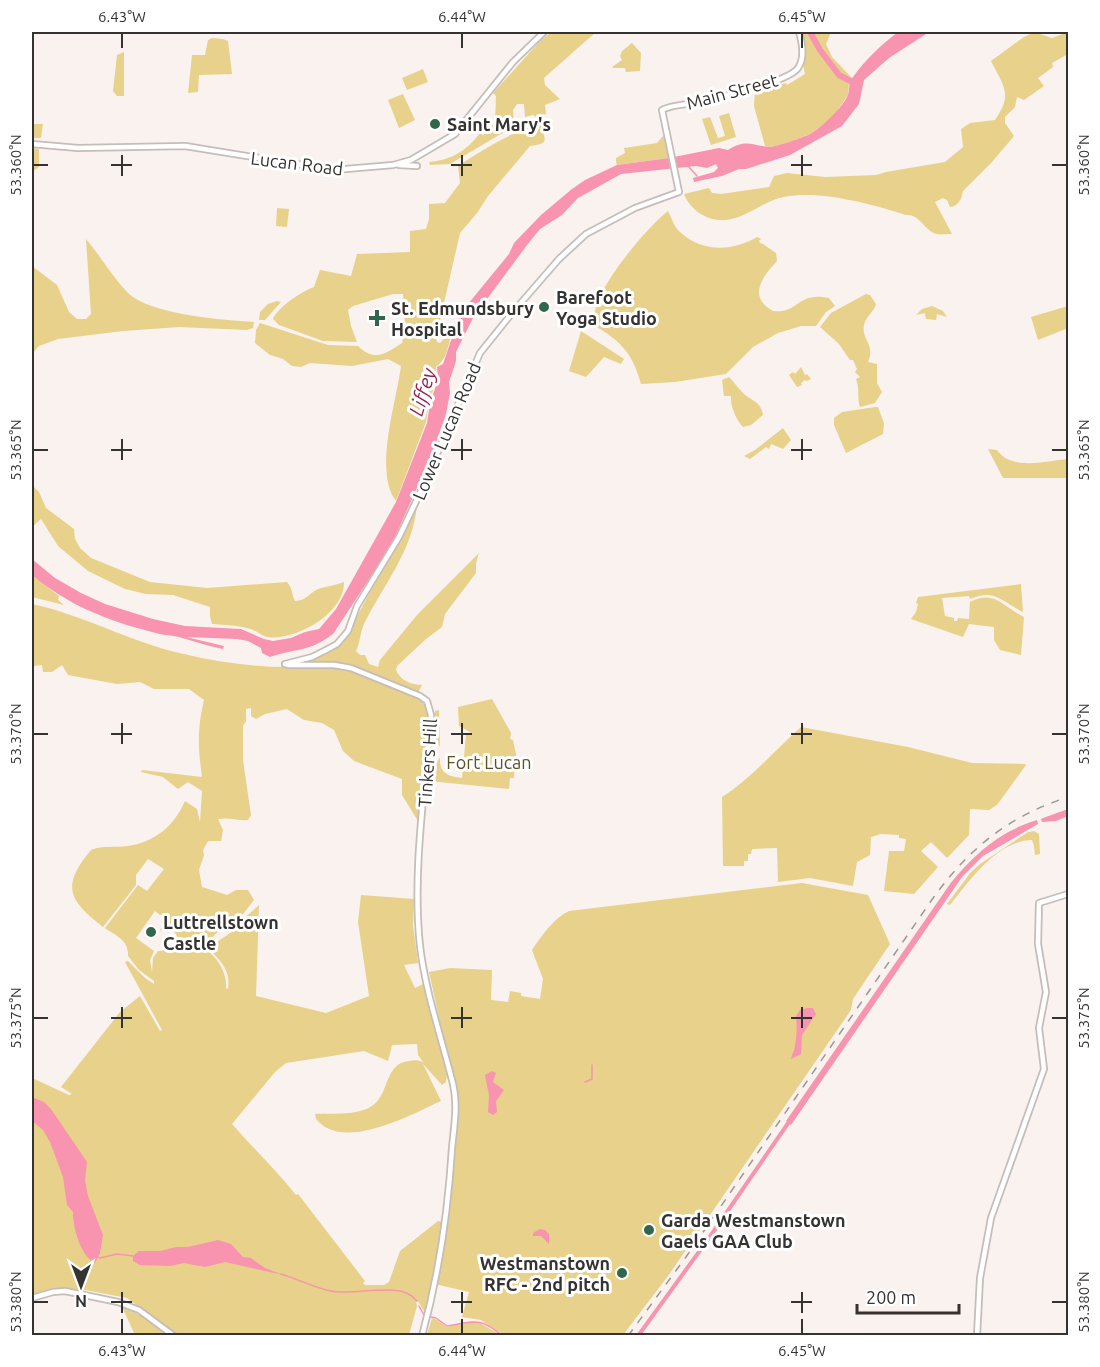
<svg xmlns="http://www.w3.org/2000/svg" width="1100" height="1367" viewBox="0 0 1100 1367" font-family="Ubuntu,sans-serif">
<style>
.green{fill:#e8d18a}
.water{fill:#f894af}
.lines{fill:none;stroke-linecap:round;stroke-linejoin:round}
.stream{stroke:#f894af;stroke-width:1.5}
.canal{stroke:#f894af;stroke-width:4}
.river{stroke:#f894af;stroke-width:6}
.secondary-casing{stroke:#c4bdba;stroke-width:8}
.secondary{stroke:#fff;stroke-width:4.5}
.rail{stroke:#9b9794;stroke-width:1.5;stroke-dasharray:8 8;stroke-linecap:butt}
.ticks{fill:none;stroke:#353331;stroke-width:2}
.poi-dot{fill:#31664c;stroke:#fff;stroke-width:2}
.labels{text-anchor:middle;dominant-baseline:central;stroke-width:6;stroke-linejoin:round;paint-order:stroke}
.street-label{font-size:18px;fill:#353331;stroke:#fff}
.poi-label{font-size:18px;font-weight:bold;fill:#353331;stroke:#fff;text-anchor:start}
.park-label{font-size:18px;fill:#5e5128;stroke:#fff}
.water-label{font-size:20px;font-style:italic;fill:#95224f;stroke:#fff}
.neatline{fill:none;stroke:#353331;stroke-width:2}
.ticks-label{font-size:15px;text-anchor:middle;fill:#353331}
</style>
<rect width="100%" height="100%" fill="#f9f2ee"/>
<path class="green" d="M551,32H596L544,78L545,85L560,99L545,105L546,114L536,117L533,115L525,117L524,104H517L513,110L514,126L450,164L430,165L429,162C451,160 467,151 480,133L483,135C498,127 495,111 496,96L493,93L541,40Z
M801,32H831L826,44L832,57L852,78L849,83L848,95L832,118L810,134L779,146L770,147L765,146L754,106L755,91L786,83L787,85L805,74C801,60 805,46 801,32Z
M1034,32L1052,38L1068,32V54L1052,63L1053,67L1038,78L1044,86L1024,100L1017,97L1015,107L1005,117V123L1014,136L992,162L963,191C962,198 958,207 950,207L947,200L943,198L935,202L952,234C947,234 940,235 936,234C923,229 920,214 906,215C871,204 820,190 784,197C761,201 743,222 719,220C704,219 689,208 684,194L709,188L712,193L721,194L769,187L774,176L787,173L825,177L876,175L886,172L945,162L963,147L961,129L970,123L995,120C1013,94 1004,87 991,61L1024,37Z
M212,38L223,39L228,41L232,74L199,75L198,92L188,93L192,55H205L208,40Z
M632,43L641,53L640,71L626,72L625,68H613L612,67L622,60L620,56L622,51Z
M124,52V96H117L113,91L117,55Z
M423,69L428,82L407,90L402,78Z
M403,94L415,120L399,128L388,100Z
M729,113L736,137L711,145L702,119L710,117L718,138L725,136L719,116Z
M541,123C545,142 550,143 530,146L488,196L477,213L460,233L436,338L437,342L440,343L449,333L451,334C449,346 446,360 436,367L437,379L429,402L426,422L396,501C373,471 397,400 401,366L388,359L352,366L310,363L301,367L292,366L283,359L270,355L255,343L256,330L260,323L328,345L358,346C375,362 385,354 402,343L405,327L403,294H393L353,306L348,310L351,326L357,342L323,341L279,325L273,319C279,306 301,292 314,287L320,270L351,276L357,254L410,252V231L426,229L429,219V204L445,203L460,183L458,166C485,148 510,133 541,123Z
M32,124H43L41,138H32Z
M664,136L669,158L617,165L616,162V158L625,153L624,148L657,143L662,137Z
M32,148L39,149V167L32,172Z
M277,208L289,209L287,227L276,226Z
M668,211C672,219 674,227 680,232C702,253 734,251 757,237L761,239L759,241L760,243L763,244L776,253L777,261C761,278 748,297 773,311C799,314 797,291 829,298L835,306L826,312L816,326H801L778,333L753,347L726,374L675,382L641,384C633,354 621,341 595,326C595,320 594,313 596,307C602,282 647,227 668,211Z
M86,239C98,253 120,288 133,297C159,315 222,320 254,322L253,328L247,330L179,327L123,331L58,339L39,346L32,354V266L57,285L69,312L77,319H86L91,314Z
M866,294L870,295L876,304C874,312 866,316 864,325C861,340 876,344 868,362L877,364V383L882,392L875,403L860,407C857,400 860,389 856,379L860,377L855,372L857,369L853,360H850L839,344L820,327L831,313Z
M277,301L281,302L265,320H259L260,312L268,304Z
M932,306L943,311L947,317L937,314L936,320L926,319L925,313L916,315L922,309Z
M1068,306V328L1038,340L1031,317Z
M581,331L624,359L621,364L604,357L586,377L569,371Z
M801,367L805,375L807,374L811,379L807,381L805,380L801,383L802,385L797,387L789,375L793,372L795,374Z
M729,377C734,382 738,388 743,393C751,401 761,401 763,415L751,425L743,427C736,420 730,405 731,396H724L722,380Z
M875,407H878L884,423L883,434L846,453L834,425V418L842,412Z
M783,428L791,440L783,449L771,444L769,449L766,447L750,459L744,456L755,450Z
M988,449L997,450C1011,471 1046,461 1068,459V478H1003Z
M32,485L39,492L46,508L74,529L75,539L80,548L91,558L150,582L207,588L287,582C294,591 291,594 295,601C307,601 310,591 321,588C329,586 336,585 344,582C345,613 296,641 267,637C261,636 256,630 250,629C238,625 225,625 212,624L210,616V607L173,595L146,594L125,589L88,571L58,546L41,519L32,527Z
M417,505C413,551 383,585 364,624C360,633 360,643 356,651L360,655H365L369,664L378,667L380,660L417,615L479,553L476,563V573L445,614L442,627L426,639L397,666L396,670C400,680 411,685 422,685L418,693L344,664L302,663L328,653L343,643L371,590L405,533Z
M32,575L59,596L58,600L64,605L32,597Z
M1021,584L1023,612C1002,602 995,588 970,599L969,596L942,598L945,616L954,618V621H957L958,618L969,619L970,602C995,589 1003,607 1024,617L1021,655L1000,650L994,640V627L969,624L963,637L911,619L916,612L918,604L916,603L918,597Z
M32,604C84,615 132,643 184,654C218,662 253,667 288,667C306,667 325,663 343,668C355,671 365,678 376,682C399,690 423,691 430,717L418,821L402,795V779L354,761L343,751L334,730L322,723L304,720L287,709L265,714L256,719L251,716V708L246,709V721L243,726V760L251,815L248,820C237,821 230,817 218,819L223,830L221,841H208L203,850L204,855L199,870L202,887L227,895L236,890H248L254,900L243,914L220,929L206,945L189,939L179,940L174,931L163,932L160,930L164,923L168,921L170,914L160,915L155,911L136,938L154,951L150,960L152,972L153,958L158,951C166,952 173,943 182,942C206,941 228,966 226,988L228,989C231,971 221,961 209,949L215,939L217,942L242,925L240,922L259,905L256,996L326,1013L369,996L358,922L361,895L414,899L413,925L418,963L404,965L415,988L425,983L447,1074L446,1082L442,1085L423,1064L441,1101C413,1114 357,1144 327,1128C323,1126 319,1122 316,1119L315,1114C332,1113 357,1116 372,1106C390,1094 384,1063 409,1061C414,1060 418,1060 423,1062L418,1055L417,1044L392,1045L388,1061L364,1051L286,1063L275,1072L232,1124C253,1148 276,1170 296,1195L298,1194L365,1281L363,1283L365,1285H384L389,1282L400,1251L438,1221L443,1222L425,1313L418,1301L416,1302L417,1306L409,1335H177L127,1298L85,1290L57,1288L32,1294V1078L69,1095L72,1094L61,1087L120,1012L140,996L160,1031L162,1030L125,962L128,961L145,978L154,984V981L139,970L128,956C129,940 116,936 105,928L138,885L147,891L164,869L148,859L136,875V885L103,927C68,900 61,886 91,850C102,845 116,848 128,846C155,842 174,826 185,801L197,809L200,822L202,791L188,782L178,789L163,777L141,772L142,770L202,777C198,748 197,730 204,700L189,689H154L140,682L117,684L68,675L62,665L52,672H43L42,665L34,666L32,664Z
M492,699L511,733L510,739L513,740L516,754L514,778H510L509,789L429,781L430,766H435L440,757C439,774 448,776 462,778L466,735H470V732L459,726L458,707Z
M439,710L440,747L433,735L435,711Z
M801,727L908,747L972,763L1025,764L1026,765L997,805L989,810L970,809L969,835L947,858L931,842L921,851L938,867L914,894L884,891L889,851H904L906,839L899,838V835L881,834L871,837L870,855L857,862L853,886L810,878L778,882L777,848L752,849L751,854H748V861H744V866H723L722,797C751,779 775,750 801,727Z
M1034,831L1039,834L1040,854L1035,855L1034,846L1032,840C998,840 969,881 950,905L947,904L971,872L980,864L1028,832Z
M802,883L868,895L890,944L853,999L851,1010L668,1276L623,1335H503L481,1320L462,1317L469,1292L435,1284L448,1198L455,1090L429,972L450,968L492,970L491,1000L508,1002L510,991L521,993V996L540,999L543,979L532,950C542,935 553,919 569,911Z
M122,1307L142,1316L168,1335H135Z
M432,1318L437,1320L447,1327L472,1321L480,1323L500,1335H427Z"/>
<path class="water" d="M898,32H929L889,58L864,80L859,104L842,126L790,155L746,169H739L722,176L694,182L693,178L714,172L718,168L716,164L707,168L696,166L621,174L578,198L562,215L540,229L527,245L473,318L456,352V361L449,382L450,393L446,414L433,452L391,546L333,634C308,653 295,648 270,657L262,653L261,648L248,641L237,639L186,637L224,646L223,649C208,646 194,641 179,637C170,635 161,635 152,632C108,621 66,604 32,575V559L55,578L81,593L105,604L153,619L185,626L241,629L264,639L273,641L291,638L305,632L319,629L336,609L396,502L427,423L430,403L438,380L437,367L443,364L460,314L468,304L509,254L514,243L541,215L572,189L585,180L617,165L669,158L719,148L728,150C746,138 753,146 770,147C776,147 804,137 810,134C821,128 843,107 848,95C850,88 848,83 853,77C865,60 882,44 898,32Z
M1068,809V816L1056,821L1042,822L1041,819L1043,818Z
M1037,820L1038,824L983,856L962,877L791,1125L786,1121L950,884C973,855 1000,831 1037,820Z
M807,1008H813L816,1014L802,1035L801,1054L791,1059C792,1054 795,1050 795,1045C797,1035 797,1026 796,1016L800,1010Z
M492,1071L496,1073L493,1082L504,1090L496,1101L497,1112L493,1115L488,1112L489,1095L485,1075Z
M32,1097L44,1102L51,1109L87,1162L85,1181L88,1196L103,1235L100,1253L95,1263C80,1255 73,1228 73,1212L67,1205L63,1177L50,1142L43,1130L32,1121Z
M540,1229L545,1230L549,1234V1244L541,1236H533V1233Z
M218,1240L231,1244L243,1257L251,1258L265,1268L283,1275L225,1262L205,1267L184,1263L170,1266L140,1265L133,1261V1256L139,1251H160L176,1247H188Z"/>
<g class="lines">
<path class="stream" d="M688,166L697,176
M585,1082L592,1079V1065
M97,1256L100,1258L117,1254L133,1256
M281,1274C298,1279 314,1288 331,1291C356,1296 402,1280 417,1301
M419,1306L424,1315
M431,1317L436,1318L447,1326C473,1322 480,1316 502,1336"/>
<path class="canal" d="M638,1336L709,1238L791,1119"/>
<path class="river" d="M810,32L820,50L839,75L856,84"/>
<g class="secondary-casing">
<path id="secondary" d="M32,144L78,148L185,146L334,170L393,165L411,160L455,134L513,62L544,32
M399,165L417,166
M285,664L312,657L326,650L337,644L348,631L357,606L399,537L421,491L480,353L513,312L559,259L586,234L635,208L679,192L662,110C671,105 683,105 694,103C713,99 789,82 798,68C805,58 802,42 799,32
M285,664L289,665H334L351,668L420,696L427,701L431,715C425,789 412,873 420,946C425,990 442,1040 453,1084C458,1105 454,1127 452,1148C448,1212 439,1274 422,1336
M32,1298L53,1292L65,1291L118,1302L139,1310L174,1336
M977,1336L980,1278L991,1218L1044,1069L1039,1028L1046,992L1038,944L1039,903L1068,894"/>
</g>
<use href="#secondary" class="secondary"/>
<path class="rail" d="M628,1336L686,1257L931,901C968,849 1007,817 1068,797"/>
</g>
<path class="ticks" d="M122,33V48M462,33V48M802,33V48M122,155V176M462,155V176M802,155V176M33,165H48M111,165H132M451,165H472M791,165H812M1052,165H1067M122,439V460M462,439V460M802,439V460M33,450H48M111,450H132M451,450H472M791,450H812M1052,450H1067M122,723V744M462,723V744M802,723V744M33,734H48M111,734H132M451,734H472M791,734H812M1052,734H1067M122,1007V1028M462,1007V1028M802,1007V1028M33,1018H48M111,1018H132M451,1018H472M791,1018H812M1052,1018H1067M122,1292V1313M462,1292V1313M802,1292V1313M33,1302H48M111,1302H132M451,1302H472M791,1302H812M1052,1302H1067M122,1319V1334M462,1319V1334M802,1319V1334"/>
<g class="poi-dot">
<circle cx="435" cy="124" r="6"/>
<circle cx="544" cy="307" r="6"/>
<path d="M374 309h6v6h6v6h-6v6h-6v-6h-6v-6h6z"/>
<circle cx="151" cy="932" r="6"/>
<circle cx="649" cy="1230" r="6"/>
<circle cx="622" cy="1273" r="6"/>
</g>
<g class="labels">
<g class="street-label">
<text transform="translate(732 91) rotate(-15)">Main Street</text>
<text transform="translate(297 163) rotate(7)">Lucan Road</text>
<text transform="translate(446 431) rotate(-67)">Lower Lucan Road</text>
<text transform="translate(427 763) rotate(-86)">Tinkers Hill</text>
</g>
<g class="poi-label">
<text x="447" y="124">Saint Mary's</text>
<text x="556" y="297">Barefoot<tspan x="556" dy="21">Yoga Studio</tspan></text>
<text x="391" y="308">St. Edmundsbury<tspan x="391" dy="21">Hospital</tspan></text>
<text x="163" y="922">Luttrellstown<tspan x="163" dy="21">Castle</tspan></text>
<text x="661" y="1220">Garda Westmanstown<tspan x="661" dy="21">Gaels GAA Club</tspan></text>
<text x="610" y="1263" text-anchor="end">Westmanstown<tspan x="610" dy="21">RFC - 2nd pitch</tspan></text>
</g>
<g class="park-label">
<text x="489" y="762">Fort Lucan</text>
</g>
<g class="water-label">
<text transform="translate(422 392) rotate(-73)">Liffey</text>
</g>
</g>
<rect width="1100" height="1367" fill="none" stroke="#ffffff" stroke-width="66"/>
<g transform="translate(81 1286) rotate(180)" stroke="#ffffff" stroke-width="4.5" paint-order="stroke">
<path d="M0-4.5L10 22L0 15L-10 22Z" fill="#353331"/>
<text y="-9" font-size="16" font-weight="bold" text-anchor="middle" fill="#353331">N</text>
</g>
<path d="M857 1304v9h102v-9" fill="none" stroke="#353331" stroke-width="3"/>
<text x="866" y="1304" font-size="18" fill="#353331" stroke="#ffffff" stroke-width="4.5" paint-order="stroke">200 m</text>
<rect x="33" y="33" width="1034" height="1301" class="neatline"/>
<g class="ticks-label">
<text x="122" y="22">6.43°W</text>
<text x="462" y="22">6.44°W</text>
<text x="802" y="22">6.45°W</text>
<text transform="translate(1084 165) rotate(-90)" y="5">53.360°N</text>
<text transform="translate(16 165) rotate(-90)" y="5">53.360°N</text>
<text transform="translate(1084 450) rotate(-90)" y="5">53.365°N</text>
<text transform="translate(16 450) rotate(-90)" y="5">53.365°N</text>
<text transform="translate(1084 734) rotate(-90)" y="5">53.370°N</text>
<text transform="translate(16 734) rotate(-90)" y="5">53.370°N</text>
<text transform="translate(1084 1018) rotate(-90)" y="5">53.375°N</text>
<text transform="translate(16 1018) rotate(-90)" y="5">53.375°N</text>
<text transform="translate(1084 1302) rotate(-90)" y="5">53.380°N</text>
<text transform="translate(16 1302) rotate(-90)" y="5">53.380°N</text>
<text x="122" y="1356">6.43°W</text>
<text x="462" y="1356">6.44°W</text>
<text x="802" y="1356">6.45°W</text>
</g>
</svg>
